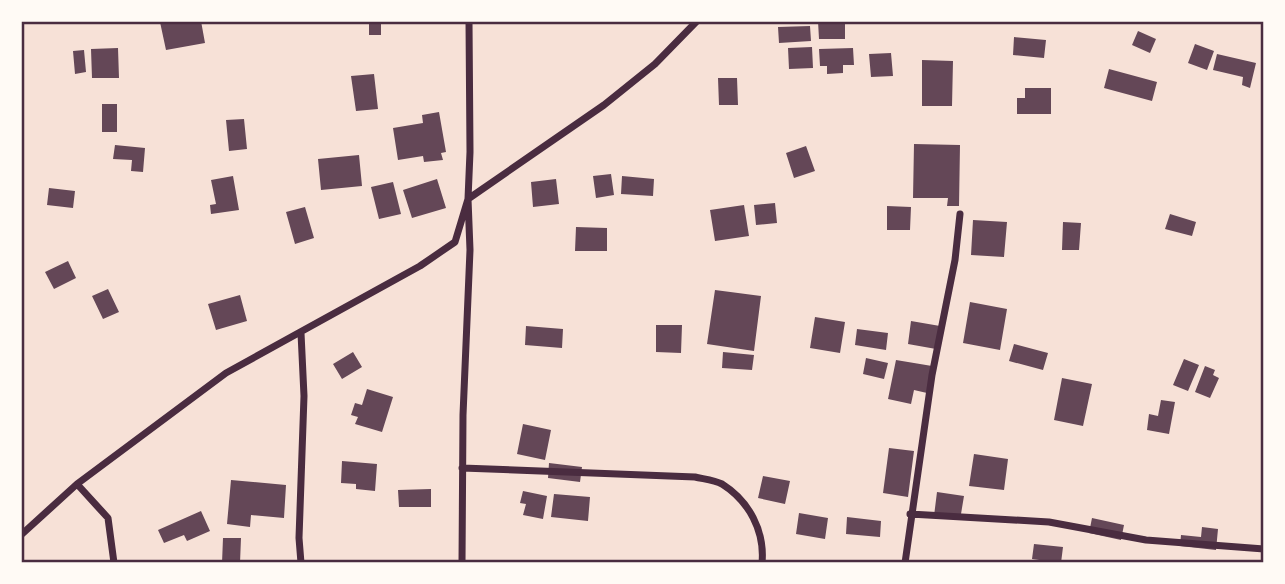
<svg xmlns="http://www.w3.org/2000/svg" width="1285" height="584" viewBox="0 0 1285 584" font-family="'Source Sans 3',sans-serif">
<style>
.building{fill:#644757}
.lines{fill:none;stroke-linecap:round;stroke-linejoin:round}
.minor{stroke:#4a2c40;stroke-width:7}
.neatline{fill:none;stroke:#4a2c40;stroke-width:2.5}
</style>
<rect width="100%" height="100%" fill="#f7e1d7"/>
<path class="building" d="M165,21H201L205,43L166,50L160,22Z
M369,21H381V35H369Z
M818,21H845V39H819Z
M810,26L811,41L779,43L778,27Z
M1138,31L1156,39L1150,53L1132,45Z
M1014,37L1046,40L1044,58L1013,55Z
M1195,44L1214,51L1207,70L1188,63Z
M812,47L813,68L789,69L788,48Z
M118,48L119,78H92L91,49Z
M853,48L854,65H843V73L827,74V66H820L819,49Z
M84,50L86,72L75,74L73,51Z
M891,53L893,76L871,77L869,54Z
M1217,54L1256,63L1250,88L1242,85L1243,77L1213,70Z
M922,60L953,61L952,106H922Z
M1109,69L1157,82L1152,101L1104,88Z
M374,74L378,109L356,111L351,76Z
M718,78H737L738,105H719Z
M1025,88H1051V114H1017V98H1025Z
M102,104H117V132H102Z
M439,112L446,152L441,153L443,160L424,162L423,156L398,160L393,128L423,123L422,115Z
M244,119L247,149L229,151L226,120Z
M914,144L960,145L959,206H947L948,198H913Z
M115,145L145,148L143,172L131,171L132,160L113,159Z
M806,146L815,171L794,178L786,153Z
M359,155L362,186L321,190L318,159Z
M611,174L614,195L596,198L593,176Z
M233,176L239,210L211,214L210,205L216,204L211,180Z
M622,176L654,179L653,196L621,194Z
M437,179L446,208L412,218L403,190Z
M556,179L559,204L533,207L531,182Z
M393,182L401,214L379,219L371,187Z
M49,188L75,191L73,208L47,205Z
M775,203L777,223L756,225L754,205Z
M744,205L749,236L715,241L710,210Z
M887,206L911,207L910,230H887Z
M305,207L314,238L295,244L286,212Z
M1170,214L1196,222L1192,236L1165,229Z
M973,220L1007,222L1004,257L971,255Z
M1063,222L1081,223L1079,250H1062Z
M576,227L607,228V251H575Z
M68,261L76,278L54,289L45,272Z
M108,289L119,312L103,319L92,296Z
M715,290L761,296L754,351L707,344Z
M240,295L247,321L216,330L208,304Z
M970,302L1007,309L1000,350L963,343Z
M815,317L845,322L840,353L810,348Z
M911,321L940,326L936,349L908,344Z
M656,325H682L681,353L656,352Z
M526,326L563,329L562,348L525,345Z
M857,329L888,333L886,350L855,345Z
M1014,344L1048,353L1043,370L1009,361Z
M353,352L362,367L342,379L333,364Z
M723,352L754,355L752,370L722,368Z
M866,358L888,363L884,379L863,374Z
M1184,359L1199,365L1188,391L1173,385Z
M896,360L932,366L927,393L914,390L911,404L888,399Z
M1205,366L1215,370L1213,375L1219,378L1210,398L1195,392Z
M1062,378L1092,384L1083,426L1054,420Z
M367,389L393,397L382,432L355,424L358,417L351,415L355,403L362,405Z
M1161,400L1175,402L1169,434L1147,430L1149,414L1158,416Z
M523,424L551,430L545,460L517,454Z
M889,448L914,451L908,497L883,493Z
M974,454L1008,459L1004,490L969,486Z
M342,461L377,464L375,491L356,489V484L341,483Z
M549,463L582,467L580,482L548,478Z
M763,476L790,481L785,504L758,498Z
M231,480L286,485L284,518L251,515L250,527L227,524Z
M431,489V507H399L398,490Z
M523,491L547,496L543,519L523,515L526,504L520,503Z
M937,492L964,496L960,520L934,516Z
M554,494L590,497L588,521L551,517Z
M201,511L210,531L187,541L184,535L164,543L158,530Z
M799,513L828,518L825,539L796,534Z
M847,517L881,521L880,537L846,534Z
M1092,518L1124,525L1121,540L1089,533Z
M1202,527L1218,529L1216,550L1180,546L1181,535L1201,537Z
M223,538H241L240,563H222Z
M1034,544L1063,547L1061,563L1032,559Z"/>
<g class="lines">
<path class="minor" d="M462,468L695,477C703,479 714,480 722,484C749,501 765,531 762,563
M77,484L108,518L114,563
M910,514L1049,522L1146,540L1264,549
M21,535L77,484L226,373L420,266L455,242L468,199L604,105L655,64L697,21
M301,563L299,538L304,396L301,333
M462,563L463,415L470,250L468,199L470,152L469,21
M905,563L932,375L955,260L960,214"/>
</g>
<rect width="1285" height="584" fill="none" stroke="#fffaf5" stroke-width="46"/>
<rect x="23" y="23" width="1239" height="538" class="neatline"/>
</svg>
